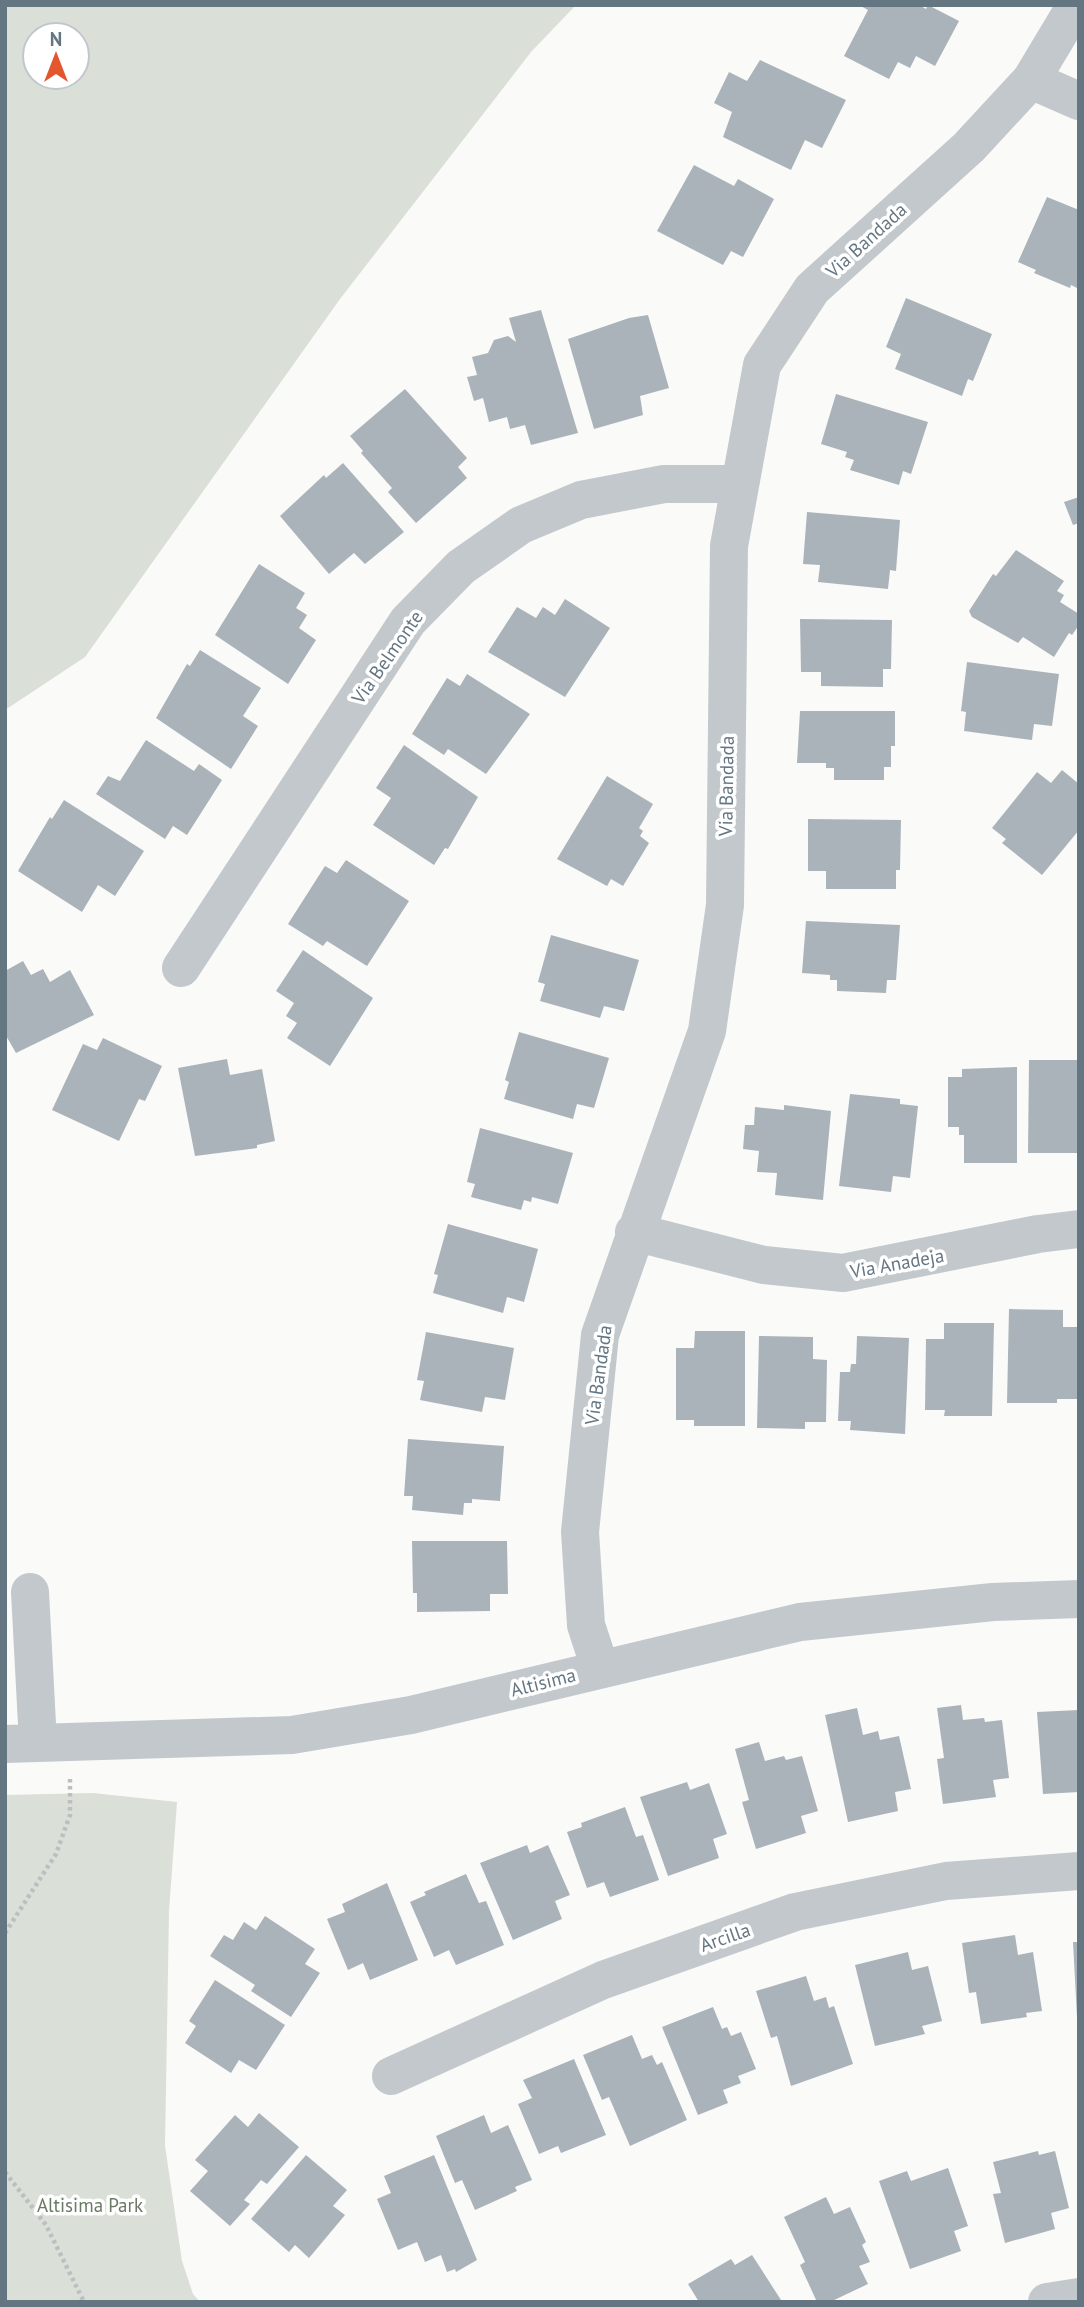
<svg xmlns="http://www.w3.org/2000/svg" width="1084" height="2307" viewBox="0 0 1084 2307" font-family="'PT Sans',sans-serif">
<style>
.green{fill:#dadfd7;fill-rule:evenodd}
.building{fill:#aab3b9}
.lines{fill:none;stroke-linecap:round;stroke-linejoin:round}
.path{stroke:#bbbfc2;stroke-width:4.5;stroke-dasharray:3.5 3.5;stroke-linecap:butt}
.minor{stroke:#c3c8cc;stroke-width:38}
.labels{text-anchor:middle;dominant-baseline:central;stroke-width:7;stroke-linejoin:round;paint-order:stroke}
.street-label{font-size:19px;fill:#657683;stroke:#fff}
.park-label{font-size:19px;fill:#687a64;stroke:#fff}
</style>
<rect width="100%" height="100%" fill="#fafaf8"/>
<path class="green" d="M5,5H576L531,52L340,299L85,657L5,710ZM35,35H77V77H35Z
M93,1793L177,1802L169,1911L165,2146L182,2261L193,2294L200,2302H5V1795Z"/>
<path class="building" d="M859,5H919L926,9L928,5L959,21L935,66L916,56L910,68L898,62L889,79L844,56L868,10Z
M760,60L846,100L822,148L805,140L791,170L723,137L732,112L714,103L729,72L747,81Z
M694,165L734,186L738,179L774,199L743,257L731,251L723,265L657,231Z
M1047,197L1079,210V289L1071,285L1070,288L1034,273L1036,270L1018,262Z
M906,298L992,334L973,381L968,379L962,396L895,369L901,354L886,347Z
M541,310L578,433L531,445L525,425L510,429L507,417L489,422L483,398L474,401L467,377L477,375L472,357L488,353L494,340L508,336L516,342L509,318Z
M648,315L669,388L640,396L643,415L594,429L568,339L629,318Z
M405,389L467,458L458,467L467,478L416,523L388,492L392,488L361,453L363,451L350,436Z
M836,394L928,422L911,474L903,471L899,485L850,470L854,460L845,457L847,452L821,444Z
M343,463L404,532L365,564L354,553L329,574L280,516L324,475L326,478Z
M1079,497V523L1073,525L1064,502Z
M807,512L900,520L896,571L890,570L888,589L818,582L820,565L803,564Z
M1016,550L1064,581L1057,591L1064,595L1060,602L1079,614V625L1072,635L1069,633L1054,657L1023,637L1018,643L972,617L969,611L993,574L996,576Z
M259,564L305,593L296,608L307,615L299,628L316,640L288,684L215,635Z
M565,599L610,628L565,697L488,652L517,607L536,618L543,607L555,615Z
M800,619L892,620L891,669H883V687L821,686V672H801Z
M200,650L261,688L243,716L258,726L231,769L156,718L187,664L190,666Z
M967,662L1059,674L1052,726L1034,724L1032,740L964,731L966,712L961,711Z
M467,674L530,714L486,774L448,749L444,755L412,734L447,678L460,686Z
M800,711H895V746H891V767H884V780H834V768H826V763H797Z
M146,740L194,771L199,764L222,780L187,835L173,826L165,839L96,794L108,776L120,781Z
M404,745L478,797L448,849L445,848L434,865L373,825L391,798L376,788Z
M1062,770L1079,784V830L1042,875L1002,843L1006,839L992,828L1037,772L1051,783Z
M607,776L653,804L639,828L643,831L640,836L649,843L623,886L611,879L607,886L557,859Z
M64,800L144,851L115,896L98,885L82,912L18,871L50,817L52,819Z
M808,819L901,820L900,870H896V889H826V871H808Z
M346,860L409,901L367,966L327,941L323,946L288,924L325,866L337,873Z
M806,921L900,925L896,980H887L886,993L837,991V980H830V975L802,973Z
M551,935L639,960L624,1011L604,1006L600,1018L540,1001L545,984L538,982Z
M303,950L373,998L330,1066L287,1038L297,1023L286,1016L294,1003L276,991Z
M23,961L31,975L43,969L50,982L70,970L94,1015L16,1053L5,1034V971Z
M519,1032L609,1058L594,1108L577,1104L573,1119L504,1099L509,1082L505,1080Z
M103,1038L162,1066L145,1101L139,1099L119,1141L52,1110L83,1044L97,1050Z
M227,1059L230,1075L262,1069L275,1141L257,1145V1148L195,1156L178,1068Z
M1029,1060H1079L1078,1153H1028Z
M1017,1067V1163H964V1135H959V1127H948V1077H962V1069Z
M850,1094L900,1099V1104L918,1106L910,1178L893,1176L891,1192L839,1186Z
M784,1105L831,1111L823,1200L775,1195L777,1173L757,1172L759,1151L743,1149L745,1125H754L755,1107L784,1110Z
M480,1128L573,1153L558,1204L532,1197L531,1202L524,1200L521,1210L471,1197L475,1184L467,1182Z
M448,1224L538,1249L524,1302L507,1297L503,1313L433,1293L438,1275L434,1274Z
M1009,1309L1063,1310V1327H1078L1077,1399H1057V1403H1007Z
M944,1323H994L992,1416H944L945,1410H925L926,1339H944Z
M695,1331H745V1426H694V1420H676V1348H694Z
M426,1332L514,1348L505,1400L485,1397L482,1412L420,1400L424,1381L417,1380Z
M759,1336L813,1337V1359L827,1360L826,1422H805V1429L757,1428Z
M857,1336L909,1338L905,1434L850,1430L851,1421H838L840,1372H850L851,1364H856Z
M408,1439L504,1446L500,1501L472,1499V1503H464L463,1515L412,1510L413,1496H404Z
M412,1541H507L508,1594H490V1611L417,1612V1593H413Z
M961,1705L963,1720L984,1718L985,1722L1002,1720L1009,1778L993,1780L996,1797L943,1804L937,1759L944,1758L937,1708Z
M857,1708L863,1735L878,1731L880,1740L899,1736L911,1789L895,1792L898,1811L848,1822L825,1715Z
M1079,1710V1792L1043,1794L1037,1712Z
M759,1742L765,1761L784,1756L786,1760L802,1756L818,1811L801,1816L806,1833L756,1849L742,1802L749,1800L735,1749Z
M687,1782L690,1790L709,1783L727,1834L713,1839L719,1858L668,1876L640,1797Z
M625,1807L636,1837L643,1835L659,1880L610,1897L604,1882L587,1888L567,1832L582,1827L581,1823Z
M527,1845L530,1853L548,1845L570,1895L555,1901L562,1919L513,1940L480,1863Z
M466,1874L479,1903L486,1901L504,1945L456,1965L449,1950L434,1957L410,1902L426,1895L424,1892Z
M387,1883L418,1960L370,1980L363,1963L348,1970L327,1919L345,1912L342,1904Z
M265,1916L315,1949L305,1964L320,1973L291,2017L251,1991L255,1985L210,1956L224,1935L233,1940L244,1922L256,1930Z
M1015,1935L1018,1955L1033,1952L1042,2011L1026,2013L1027,2017L981,2024L976,1992L969,1993L962,1943Z
M1073,1942H1079V2017H1077Z
M908,1952L912,1970L928,1966L942,2021L922,2026L925,2034L875,2046L855,1965Z
M806,1976L814,2001L826,1997L829,2008L834,2006L853,2064L791,2086L777,2036L771,2038L756,1991Z
M215,1980L285,2025L256,2070L239,2060L231,2073L185,2043L196,2026L189,2021Z
M713,2007L722,2029L727,2027L731,2036L741,2032L756,2069L738,2076L741,2083L723,2090L728,2103L698,2115L662,2027Z
M632,2035L642,2059L652,2055L657,2065L662,2062L687,2120L630,2146L609,2097L602,2100L583,2055Z
M574,2059L606,2135L561,2153L558,2146L539,2154L518,2104L532,2098L523,2080Z
M259,2113L299,2147L267,2184L261,2180L244,2200L250,2204L230,2226L190,2191L208,2171L195,2160L235,2115L248,2127Z
M484,2115L491,2133L508,2125L532,2180L515,2187L517,2191L475,2210L462,2180L455,2183L436,2136Z
M1038,2151L1039,2155L1055,2151L1069,2208L1051,2213L1055,2229L1005,2243L993,2194L1001,2193L993,2162Z
M306,2155L347,2190L333,2206L345,2215L309,2258L295,2245L289,2252L251,2219Z
M434,2155L477,2260L456,2272L455,2269L447,2272L441,2255L425,2262L417,2242L398,2250L377,2199L391,2193L384,2176Z
M948,2168L968,2226L954,2231L961,2251L910,2269L879,2181L907,2171L911,2181Z
M826,2197L834,2214L850,2207L866,2242L862,2245L870,2262L859,2266L868,2284L830,2302H817L800,2265L805,2262L784,2217Z
M752,2255L781,2300L699,2302L688,2284L731,2259L735,2265Z"/>
<g class="lines">
<path class="path" d="M5,1933L56,1854L70,1815V1778
M5,2172L46,2225L84,2302"/>
<path class="minor" d="M1031,80L1079,101
M181,968L408,621L461,567L521,525L581,500L664,484H739
M634,1232L764,1265L843,1273L1038,1234L1079,1229
M30,1592L38,1743
M600,1668L586,1625L580,1532L600,1335L707,1031L725,905L729,546L762,365L812,289L969,147L1031,80L1076,5
M5,1744L292,1735L411,1715L800,1622L993,1602L1079,1599
M391,2076L603,1980L795,1912L946,1881L1079,1871
M1047,2302L1079,2297"/>
</g>
<g class="labels">
<g class="street-label">
<text transform="translate(866 240) rotate(-42)">Via Bandada</text>
<text transform="translate(387 657) rotate(-55)">Via Belmonte</text>
<text transform="translate(726 786) rotate(-89)">Via Bandada</text>
<text transform="translate(897 1263) rotate(-10)">Via Anadeja</text>
<text transform="translate(598 1375) rotate(-82)">Via Bandada</text>
<text transform="translate(543 1682) rotate(-14)">Altisima</text>
<text transform="translate(725 1937) rotate(-19)">Arcilla</text>
</g>
<g class="park-label">
<text x="90" y="2205">Altisima Park</text>
</g>
</g>
<rect width="1084" height="2307" fill="none" stroke="#657683" stroke-width="14"/>
<g transform="translate(56 56)"><circle r="33" fill="#ffffff" stroke="#c1c8cd" stroke-width="2"/>
<path d="M0-5L12 26L0 18L-12 26Z" fill="#e4572e"/>
<text y="-10" font-size="19" font-weight="bold" text-anchor="middle" fill="#657683">N</text>
</g>
</svg>
